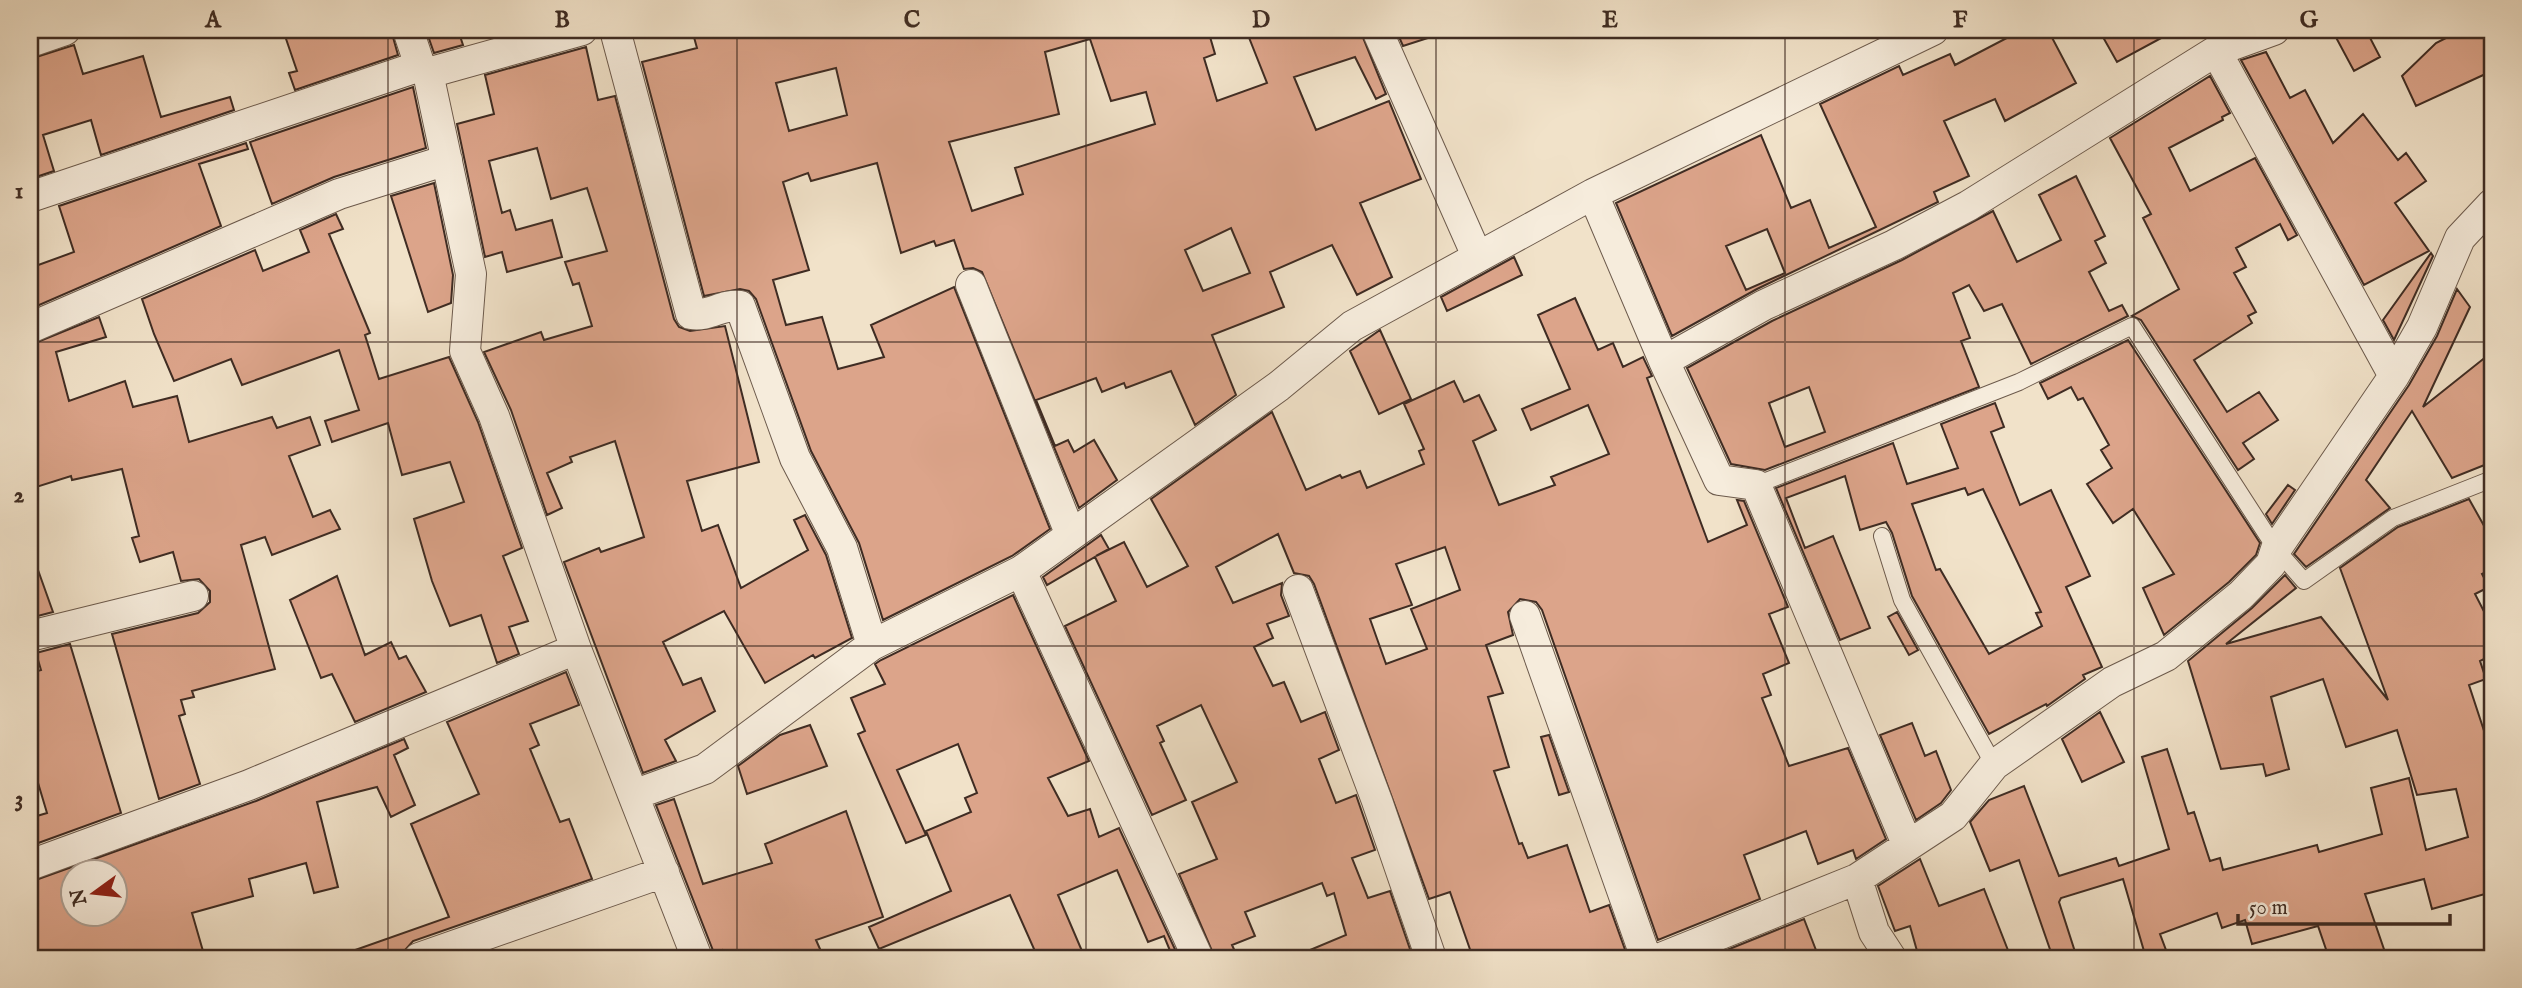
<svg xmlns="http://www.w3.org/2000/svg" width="2522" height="988" viewBox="0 0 2522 988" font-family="'IM FELL English',serif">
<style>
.building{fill:#dca48a;stroke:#3f2c23;stroke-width:2;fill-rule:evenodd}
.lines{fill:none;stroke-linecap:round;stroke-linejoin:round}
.service-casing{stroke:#6c5a4c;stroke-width:18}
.minor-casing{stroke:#6c5a4c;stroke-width:32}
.service{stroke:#f6ecdc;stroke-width:16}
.minor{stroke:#f6ecdc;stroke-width:30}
.grid{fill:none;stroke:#3f2c23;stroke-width:2;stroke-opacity:0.55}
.neatline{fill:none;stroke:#3f2c23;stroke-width:2.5}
.grid-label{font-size:23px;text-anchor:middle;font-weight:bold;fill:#3f2c23}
</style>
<rect width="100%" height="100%" fill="#f1e2c9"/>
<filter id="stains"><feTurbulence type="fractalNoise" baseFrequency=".00286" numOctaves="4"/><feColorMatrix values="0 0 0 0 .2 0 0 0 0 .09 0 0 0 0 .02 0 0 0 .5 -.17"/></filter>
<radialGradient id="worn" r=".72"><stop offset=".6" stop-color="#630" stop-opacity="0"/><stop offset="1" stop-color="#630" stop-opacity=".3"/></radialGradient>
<path class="building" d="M283,30H391L398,55L295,90L289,73L297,71Z
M426,30H458L463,45L434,53Z
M692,30H1014L1016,36L1041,30H1208L1215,54L1204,58L1217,101L1267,83L1246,30H1360L1386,94L1376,99L1355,57L1294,77L1316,130L1389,101L1421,179L1360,203L1392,277L1357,295L1332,245L1270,272L1284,307L1212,335L1236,395L1195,425L1171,371L1126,388L1124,383L1102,392L1096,378L1036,400L1055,446L1068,440L1074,452L1094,440L1117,480L1079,508L982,272L973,268L964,269L954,240L936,246L934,241L901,253L877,163L811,181L808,173L783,182L809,270L773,280L786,325L822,317L838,369L884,357L871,325L954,287L1050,529L1012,556L883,620L859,543L811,451L756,299L749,291L740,289L704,296L642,62L697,48ZM1090,39L1111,101L1146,92L1155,124L1015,168L1023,194L972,211L949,142L1059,114L1045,52ZM836,68L847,115L789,131L776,83ZM1231,228L1250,273L1203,291L1185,250Z
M1396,30H1436L1437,35L1403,46Z
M2022,30H2048L2076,83L2005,121L1995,99L1944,121L1969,176L1934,192L1938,202L1757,289L1672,336L1616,203L1761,135L1791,208L1810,200L1829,248L1876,227L1820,104L1899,66L1903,75L1950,54L1955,65ZM1767,229L1785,273L1746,290L1726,246Z
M2099,30H2176L2117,62Z
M2332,30H2366L2380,57L2354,71Z
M2442,30H2492V71L2416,106L2402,76L2436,43L2446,38Z
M74,45L83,74L143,56L161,117L230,97L234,110L101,155L91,120L43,135L54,171L30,179V59Z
M586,47L598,100L615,96L674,319L679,327L690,331L725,326L759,462L687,481L702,531L718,525L741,588L808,550L794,520L805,515L826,555L852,638L815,658L813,655L765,683L724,611L663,642L683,685L701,678L715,711L665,740L676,761L643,773L564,562L599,548L601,552L644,537L615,441L570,457L572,462L547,473L562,508L547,515L511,410L484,352L541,332L544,340L592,326L579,283L573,285L565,262L607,251L587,188L551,199L537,148L489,161L502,213L510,210L516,230L552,220L562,257L507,272L502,252L485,257L457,124L494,114L485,75Z
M2266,52L2290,98L2305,90L2333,143L2363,114L2398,160L2406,153L2426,181L2395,203L2429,251L2364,285L2241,60Z
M2210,76L2230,113L2222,117L2223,120L2169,148L2190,191L2255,158L2297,235L2288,240L2280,224L2236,248L2246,267L2234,273L2256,312L2248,316L2252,323L2194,360L2227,412L2259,392L2278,420L2243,443L2254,459L2238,470L2141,320L2132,316L2179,289L2143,218L2151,214L2110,138Z
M413,87L426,148L334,177L272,204L250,142Z
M246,143L248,149L199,164L221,226L30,309V268L74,252L59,206Z
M2076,176L2105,236L2095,241L2106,263L2089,272L2109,311L2122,305L2128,316L2031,364L2002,304L1984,311L1969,285L1953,293L1970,338L1961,341L1979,387L1765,470L1731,464L1687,368L1772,321L1902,260L1993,211L2017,262L2061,240L2039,195ZM1809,387L1825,432L1785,447L1769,403Z
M434,183L453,275L451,303L428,312L391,196Z
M336,214L343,229L329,234L370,333L365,335L379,379L449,357L478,422L522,548L503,556L528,621L509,627L519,654L497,663L481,615L450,626L432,581L414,519L464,502L450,462L402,475L388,423L332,442L325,421L359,410L339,350L242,385L231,359L174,381L154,334L142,299L255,250L263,271L309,252L300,230Z
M2431,253L2433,256L2394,340L2383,320Z
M1514,257L1522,275L1447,311L1441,297Z
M2457,289L2470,307L2423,407L2492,352V462L2452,478L2412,411L2366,480L2390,508L2306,567L2294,554L2409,385L2437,336Z
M1575,298L1598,350L1613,343L1623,367L1643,357L1652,376L1647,378L1708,542L1747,525L1737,500L1744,501L1788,607L1769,614L1789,663L1763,674L1771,695L1762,698L1789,766L1848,748L1886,839L1856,859L1853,850L1818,864L1806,831L1744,855L1760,899L1658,940L1542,610L1536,602L1520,599L1508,612L1513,635L1486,645L1503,693L1488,697L1509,767L1494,771L1519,844L1522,843L1528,858L1567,845L1590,912L1609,905L1628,958H1473L1450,892L1429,899L1314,584L1309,576L1294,573L1278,534L1216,567L1233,603L1282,583L1281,595L1289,616L1267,624L1273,638L1254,647L1273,686L1284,682L1301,722L1325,712L1339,750L1319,759L1336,803L1356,795L1375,850L1352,858L1368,898L1390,891L1413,958H1291L1346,935L1334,893L1327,896L1322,883L1245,912L1255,936L1232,945L1238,958H1215L1179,874L1217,859L1192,802L1237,782L1201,705L1157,726L1164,741L1160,743L1186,800L1152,815L1065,626L1116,601L1095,557L1047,585L1043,577L1101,535L1109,549L1096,556L1124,542L1147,587L1188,566L1151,499L1272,412L1306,490L1340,475L1342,478L1360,471L1367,488L1424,464L1419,451L1424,449L1404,404L1454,381L1464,402L1479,395L1496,430L1473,441L1499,505L1555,485L1551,477L1609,454L1588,405L1531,430L1522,409L1570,389L1538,315ZM1445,547L1460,590L1411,609L1427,649L1386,664L1370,619L1412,605L1396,564Z
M99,317L106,337L56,352L69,401L125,381L133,407L177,396L189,442L272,417L277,428L310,417L320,445L289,456L313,517L330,510L340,529L272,555L265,537L241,545L275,669L192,691L194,697L181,700L185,714L179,716L200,784L159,799L112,634L198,613L210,602V591L199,579L181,581L173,552L140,562L132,538L139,536L122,469L72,480L71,476L30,489V345Z
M1380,330L1411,399L1379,414L1350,351Z
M2128,340L2260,543L2256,555L2229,582L2164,635L2143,588L2174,574L2133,509L2113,523L2087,484L2112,468L2101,450L2109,445L2083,398L2078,400L2071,387L2048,399L2040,383Z
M1995,403L2004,427L1991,432L2020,505L2051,490L2090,576L2066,587L2102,667L2083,675L2085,679L2047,706L2046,704L1989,734L1912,596L1892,533L1886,522L1860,530L1845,476L1786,498L1805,548L1833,536L1870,628L1840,640L1776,488L1893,443L1907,484L1958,468L1941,424ZM1965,488L1968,495L1983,489L2041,612L2036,613L2042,626L1989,654L1940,569L1936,570L1912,504Z
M2288,485L2295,490L2272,524L2266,514Z
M2469,499L2492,540V569L2482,574L2489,587L2475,594L2492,627V655L2480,661L2486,679L2469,685L2490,749L2487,750L2492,772V892L2432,909L2424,879L2365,894L2387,958H2329L2318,926L2252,944L2245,920L2222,928L2217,913L2160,934L2169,958H2146L2123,879L2061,898L2059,902L2077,958H2053L2019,860L1990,871L1970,822L1989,800L2024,786L2059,876L2116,858L2119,866L2169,849L2142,757L2167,749L2188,814L2194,812L2210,861L2220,858L2223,870L2317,845L2319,852L2382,834L2371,788L2409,778L2426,850L2468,837L2456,789L2417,795L2397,730L2346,747L2323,679L2271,697L2289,769L2266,776L2263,764L2221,769L2188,661L2252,608L2285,575L2296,588L2226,644L2321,617L2388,700L2340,568L2398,527Z
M33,556L53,612L30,618V557Z
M337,576L365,655L391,642L399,659L406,656L426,692L355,722L332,674L321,678L290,600Z
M1013,595L1089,761L1048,778L1068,816L1090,809L1099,837L1119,828L1179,958H1173L1164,936L1148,942L1117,870L1058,895L1085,958H1038L1010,895L879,949L869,927L951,891L926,831L971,812L965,798L977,793L958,744L897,770L926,835L906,843L858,734L865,731L851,698L885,684L875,664L881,660Z
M1897,612L1918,650L1909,655L1888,617Z
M70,644L121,813L30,846V818L47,813L30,756V673L41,670L36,653Z
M566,672L579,705L530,724L539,745L530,749L560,822L569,819L592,879L413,941L398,958H341V955L449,917L411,824L479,794L447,722Z
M2100,712L2124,762L2082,782L2062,739Z
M1912,723L1925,756L1936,751L1951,790L1941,803L1916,820L1880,735Z
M810,725L827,766L747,794L738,766L780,735Z
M1549,735L1569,792L1559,795L1541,737Z
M404,739L408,748L394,755L415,805L391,817L377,787L317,802L338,887L314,893L306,863L249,879L253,896L192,913L205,958H30V882L256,801ZM74,872H116V914H74Z
M674,799L703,884L772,863L765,844L846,811L883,917L816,940L824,958H724L722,950L714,953L656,805Z
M1920,859L1939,906L1984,889L2011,958H1919L1910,926L1895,931L1878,886Z
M1804,919L1819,958H1707Z"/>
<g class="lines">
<g class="service-casing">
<path id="service" d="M1756,485L2019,382L2132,326L2276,549L2304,581L2393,518L2492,479
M1882,536L1902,600L1994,765"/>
</g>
<g class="minor-casing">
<path id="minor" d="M408,30L420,66L428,73L471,274L465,351L494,416L576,649L697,958
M615,30L691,314C709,317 722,304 740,306L795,458L842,548L872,645
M1377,30L1477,256
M30,42L65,30
M2216,51L2394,376
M428,73L582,30
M1593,194L1664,361L1719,480L1756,485L1907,844
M30,197L420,66
M971,285L1070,533
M30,328L339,194L447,160
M1664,361L1764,305L1894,245L1968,206L2216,51L2274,30
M1021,571L1198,958
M1298,590L1377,801L1431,958
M1525,616L1646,958
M30,636L193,596
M636,794L705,769L872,645L1021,571L1279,386L1352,326L1593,194L1933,30
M30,865L249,785L576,649
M1857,879L1874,932L1891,958
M419,958L664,872
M1661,958L1857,879L1953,816L1994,765L2112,682L2166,656L2241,595L2271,564L2276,549L2394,376L2422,327L2460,238L2492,204"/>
</g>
<use href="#service" class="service"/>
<use href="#minor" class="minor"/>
</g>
<path class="grid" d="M388,30V958M737,30V958M1086,30V958M1436,30V958M1785,30V958M2134,30V958M30,342H2492M30,646H2492"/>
<rect width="2522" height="988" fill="none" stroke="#f1e2c9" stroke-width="77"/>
<g transform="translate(94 893) rotate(255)"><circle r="33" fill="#f6ecdc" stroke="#ad9f92" stroke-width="2"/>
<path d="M0-5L12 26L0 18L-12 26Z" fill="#8f2418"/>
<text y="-10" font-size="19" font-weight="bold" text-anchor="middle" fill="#3f2c23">N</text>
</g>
<path d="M2238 914v10h212v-10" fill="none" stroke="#3f2c23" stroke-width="3.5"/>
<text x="2249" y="914" font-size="21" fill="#3f2c23" stroke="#f6ecdc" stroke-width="5" paint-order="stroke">50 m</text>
<rect x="38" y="38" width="2446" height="912" class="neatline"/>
<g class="grid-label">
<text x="213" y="27">A</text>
<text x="562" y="27">B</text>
<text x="912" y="27">C</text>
<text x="1261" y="27">D</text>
<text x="1610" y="27">E</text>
<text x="1960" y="27">F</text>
<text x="2309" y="27">G</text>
<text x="19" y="198">1</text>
<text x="19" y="502">2</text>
<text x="19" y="806">3</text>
</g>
<rect width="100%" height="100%" filter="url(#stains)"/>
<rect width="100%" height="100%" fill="url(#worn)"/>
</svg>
